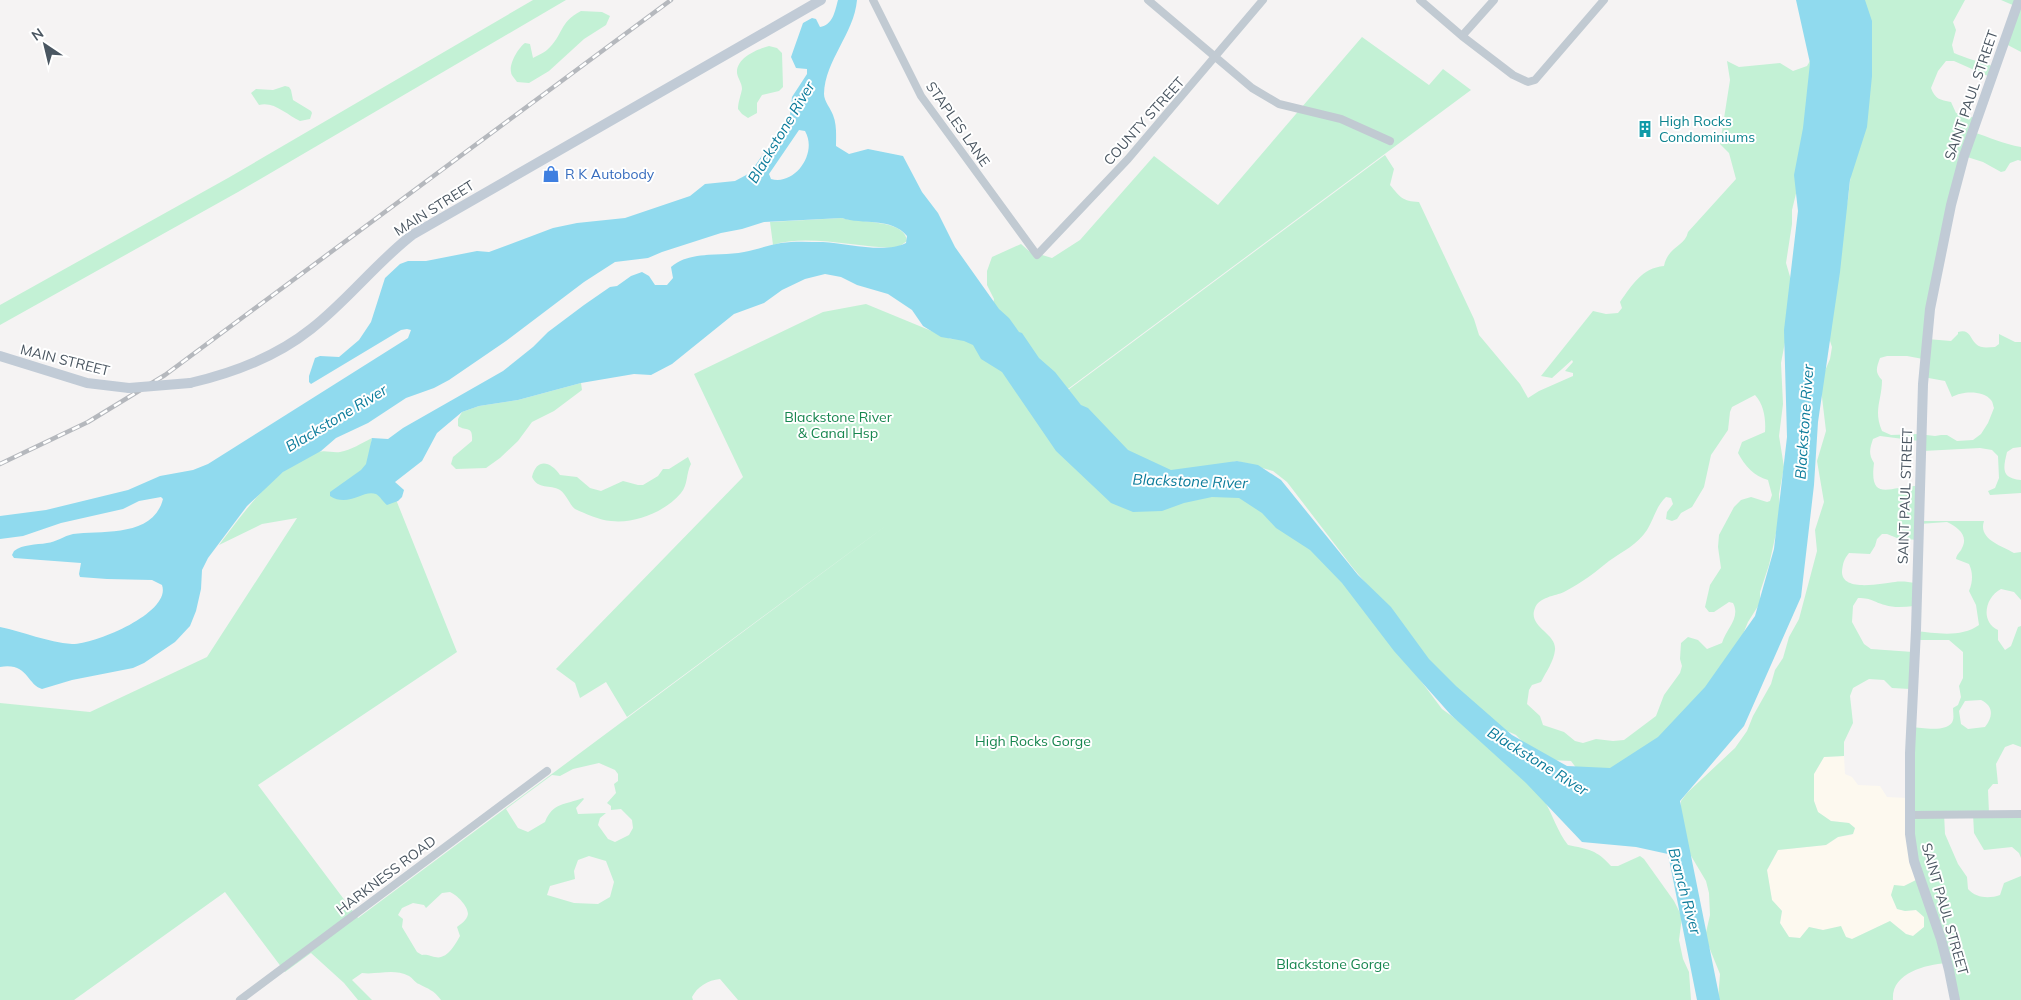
<svg xmlns="http://www.w3.org/2000/svg" width="2021" height="1000" viewBox="0 0 2021 1000" font-family="Mulish,sans-serif">
<style>
.commercial{fill:#fdf9ef}
.green{fill:#c3f1d5;fill-rule:evenodd}
.water{fill:#90daee;fill-rule:evenodd}
.lines{fill:none;stroke-linecap:round;stroke-linejoin:round}
.street{stroke:#c1cad2;stroke-width:8}
.secondary{stroke:#c1cbd6;stroke-width:10}
.rail-casing{stroke:#b5b8bd;stroke-width:4.5}
.rail{stroke:#fff;stroke-width:2.5;stroke-dasharray:8;stroke-linecap:butt}
.secondary-bridge{stroke:#c1cbd6;stroke-width:10}
.labels{text-anchor:middle;dominant-baseline:central;stroke-width:4;stroke-linejoin:round;paint-order:stroke}
.street-label{font-size:14px;fill:#4a5661;stroke:#fff}
.culture-label{font-size:14px;fill:#0d838f;stroke:#fff;text-anchor:start}
.shop-label{font-size:14px;fill:#366cbe;stroke:#fff;text-anchor:start}
.park-label{font-size:14px;fill:#17864f;stroke:#fff}
.water-label{font-size:15px;font-style:italic;fill:#0c7c9b;stroke:#fff}
</style>
<rect width="100%" height="100%" fill="#f5f3f3"/>
<path class="commercial" d="M1844,756L1845,774L1852,777L1858,785L1880,786L1887,797L1907,798L1918,879L1904,886L1891,895L1897,909L1905,911L1916,910L1924,917V927L1913,936L1906,934L1890,921L1852,939L1831,930H1823L1809,927L1800,938L1789,937L1780,923L1782,911L1772,900L1767,871L1778,850L1826,845L1838,837L1852,835L1855,828L1849,823L1831,821L1818,812L1814,801V774L1824,757Z"/>
<path class="green" d="M533,0H566L238,192L0,325V305L228,178Z
M1859,0H1965L1953,22L1956,30L1952,45L1954,53C1967,59 1979,61 1992,66L1990,77L1954,61H1946L1938,71L1931,88C1935,99 1940,100 1951,102L1956,113L1975,118L1973,132C1989,137 2003,144 2021,147V161L2018,160L2010,163L2005,171L2001,172L1983,162L1964,156L1927,339L1951,341L1958,334V332C1970,329 1969,337 1976,344C1981,349 1989,347 1995,347L1999,344V334L2015,342H2021V447L2013,448L2007,452C2003,469 2001,478 2021,480V493L1990,495L1988,491L1995,488L1999,478L1998,456L1992,450L1980,448L1923,451L1919,441L1880,436L1873,439C1870,448 1868,454 1874,463C1869,502 1889,487 1915,486L1918,521H1984C1978,539 2000,545 2014,553L2021,552V600L2014,592L2001,589C1985,597 1980,622 1998,630V640L2005,650L2011,646L2018,627L2021,626V747L2013,744L2005,747L1996,764L1998,784H1993L1988,790L1989,813H2021V858L2019,853L2012,847L1984,850L1974,833L1973,814L1944,813L1945,834L1958,864L1967,877L1968,889C1976,898 1989,899 2000,895L2004,883L2021,876V1000H1953L1946,963C1925,965 1891,973 1893,1000H1718L1720,974L1705,937L1710,915L1709,893L1706,881L1678,834L1681,801L1687,793L1735,748L1747,731L1753,716L1771,684L1775,670L1783,658L1789,637L1799,619L1817,551L1815,530L1824,502L1817,461L1826,431L1821,389L1824,373L1830,359L1832,347L1827,332L1835,303L1831,280L1848,199L1852,164ZM1887,356H1907L1923,359V377L1945,381L1952,397C1962,391 1983,390 1991,400C1993,402 1993,406 1994,408L1988,423L1981,434L1973,440L1957,441L1947,435H1941L1935,436L1918,434L1891,435L1882,431C1873,410 1882,400 1882,380C1874,372 1877,367 1880,358ZM1947,522C1957,527 1969,535 1962,548C1960,553 1957,553 1956,559L1969,564C1973,573 1973,581 1969,591L1976,605L1979,625C1961,638 1936,633 1915,631V640H1949L1963,652V678L1959,686L1961,697L1958,705L1953,708C1953,712 1954,717 1953,720C1950,733 1922,728 1912,727L1914,861L1918,879L1904,886L1894,885L1891,895L1897,909L1905,911L1916,910L1924,917V927L1913,936L1906,934L1890,921L1852,939L1846,937L1841,926L1823,930L1809,927L1800,938L1789,937L1780,923L1782,911L1772,900L1767,870L1778,850L1826,845L1838,837L1853,834L1855,828L1849,823L1831,821L1818,812L1814,801V774L1824,757L1844,756V742L1853,723L1850,696L1853,688L1869,679L1884,680L1892,688L1910,689L1913,652L1871,649L1864,644L1852,622L1853,606L1858,598C1873,598 1873,602 1885,605C1894,608 1904,607 1914,606L1915,583C1909,582 1901,581 1895,582C1883,583 1841,593 1842,571C1843,563 1844,559 1849,553L1870,554L1875,546L1877,539L1882,534H1887L1897,538L1917,540L1919,524ZM1981,700C1994,706 1993,717 1985,727L1968,729L1961,724L1959,711L1965,701Z
M2001,0H2021V52L2004,43L2015,6Z
M581,11L602,12L610,16L606,25L584,39L549,71L529,83L517,82C515,79 511,75 511,72C509,63 519,47 525,43L530,44L533,58C538,55 544,53 547,50C564,35 558,23 581,11Z
M1362,37L1429,85L1443,69L1471,90L1057,397L990,321L994,299L987,285V271L992,257L1021,244L1029,251L1052,258L1080,240L1154,156L1218,205Z
M769,46L777,48L782,53L783,87L779,91L762,95L757,103V113L748,118L742,114L738,109C738,102 741,95 742,89C742,83 738,79 737,73C736,58 757,49 769,46Z
M1818,47L1817,107L1792,210V224L1786,263L1791,280L1785,342L1781,363L1783,404L1779,436L1784,467L1779,494L1780,515L1769,565L1760,592V603L1748,622L1741,639L1713,680L1665,736L1617,773L1577,769L1571,761L1550,760L1533,753L1516,735L1494,725L1430,665L1406,631L1353,568L1287,482L1273,471L1237,461L1159,479L1094,421L1068,390L1385,155L1394,169L1390,185C1401,198 1402,201 1419,202L1474,319L1479,335L1520,384L1528,398L1539,391L1573,376V373L1565,371L1573,362L1572,360L1552,378L1541,376L1593,311L1606,314L1618,313L1622,308L1620,302C1632,285 1642,268 1664,266C1668,246 1685,247 1688,232L1736,179L1729,153L1720,144L1730,80L1727,61L1739,67L1780,63L1793,71L1807,66ZM1755,395C1764,405 1766,419 1765,432L1742,442L1738,453C1745,466 1754,476 1768,480L1772,495L1770,501L1767,502L1751,497L1741,500L1734,507L1719,535L1718,547L1721,568L1710,585L1705,607L1709,612H1714L1729,602L1733,603C1741,618 1726,629 1722,643L1707,649L1698,640L1688,637L1681,643L1680,659L1682,666L1680,673L1664,695L1656,716L1624,740L1613,741L1596,739L1583,743L1575,741L1564,732L1543,725L1540,716L1527,704L1529,690L1532,685L1541,682C1546,672 1554,661 1555,650C1557,633 1527,627 1535,608C1539,597 1555,596 1564,592C1570,589 1576,585 1581,582C1591,576 1599,569 1609,561C1623,551 1637,545 1647,530C1654,519 1656,506 1666,497L1671,498L1673,504L1667,512L1666,519L1672,521L1677,519L1681,513L1692,507L1704,487L1711,455L1728,430L1730,412L1732,407Z
M285,86L289,87L291,90L293,100L311,111L312,113L310,119L300,121C287,115 274,101 259,105L251,93L256,89L273,90Z
M842,218C857,223 906,219 907,241L900,246L892,248C857,247 806,234 773,245L770,222Z
M866,304L951,339L987,341L1186,496L1269,491L1382,629L1442,709L1478,735L1544,800C1553,815 1557,831 1568,845C1588,849 1597,850 1611,866H1618L1640,856L1644,859L1674,901L1682,917L1679,940L1683,959L1689,972L1691,1000H738L720,979C708,980 697,987 692,997L693,1000H441C434,990 428,989 419,984C415,983 413,978 409,976C393,968 378,975 362,973L352,980L372,1000H358L344,983L311,953L285,972L225,892L74,1000H0V703L90,712L207,657L297,518L262,524L219,545C244,512 276,466 318,452C325,450 333,453 340,452C351,450 362,443 372,438L371,443L373,442L457,652L258,785L358,918L891,522L627,717L606,682L580,698L575,683L556,669L743,477L694,374L823,312ZM599,763L615,770L618,774V781L614,784L616,793L607,803L611,806V810L621,809L632,820L633,828L629,835L615,842L608,839L598,825L600,818L606,813L578,814L576,808L584,799L583,798C565,805 553,802 545,822L528,832L518,828L506,809L552,775L560,776L573,769ZM589,856L606,861L614,882L610,897L598,904L574,903L547,895L550,886L575,879L574,871L578,860ZM450,892C457,895 468,906 468,914C467,920 461,924 457,927L460,936C455,945 447,960 435,957C429,956 428,954 422,955L417,952L402,927L403,919L398,915L402,908L413,903L424,905L426,908L442,893Z
M581,383L582,390L554,411L532,422L518,441L500,458L486,468L456,469L451,464L453,457L472,441C473,425 467,432 458,426V419L462,412L479,406L518,400Z
M688,457L691,464C686,473 688,485 681,493C666,511 636,524 611,521C599,520 586,514 575,509C569,504 567,495 560,490C550,484 538,490 532,477C537,457 551,462 560,475L577,477L590,488L601,491L623,481L638,485H643L658,476L663,469H669Z"/>
<path class="water" d="M838,0H857C854,34 825,60 824,94C824,101 831,109 833,115C837,125 836,136 836,146L849,154L868,149L903,156L922,192L938,213L955,247L999,309L1009,318L1019,332L1022,333L1039,358L1055,372L1081,405L1088,408L1128,450L1171,470L1237,461L1258,465L1281,480L1358,575L1391,607L1429,659L1456,686L1512,735L1567,766L1610,768L1658,737L1705,687L1755,616L1774,549L1787,437L1784,330L1798,211L1794,175L1803,128L1810,63L1796,0H1865L1872,21V76L1867,127L1850,180L1840,272L1818,422L1814,485L1801,597L1744,726L1680,801L1720,1000H1697L1668,854L1636,847L1582,842L1526,783L1451,715L1394,651L1342,583L1310,550L1276,528L1262,513L1239,498L1212,497L1184,503L1162,511L1133,512L1111,503L1056,451L1002,372L981,359L973,345L964,341L941,337L923,326L912,310L888,294L857,285L841,277L825,274L805,279L782,290L764,303L734,314L672,364L651,375L634,374L581,383L518,400L479,406L462,412L437,433L422,461L395,482L404,490L402,497L398,501L387,505C383,502 380,496 376,494C363,489 349,508 330,496V492L361,470L366,464L372,438L388,439L403,428L503,371L533,347L548,332L584,305L610,287L617,286L631,276L642,272L649,276L655,285H667L673,278L671,267C691,250 720,257 744,252C756,250 768,245 781,243C794,241 809,242 823,242C846,243 885,254 906,243L907,236C892,217 862,225 842,218L764,222L742,229L721,233L662,252L648,258L615,262L584,282L506,341L449,380L434,388L406,398L368,423L336,438L321,451L283,472L247,506L208,558L202,570L201,589L196,611L190,626L175,642L144,663L133,668L72,680L42,689C27,685 28,662 0,667V627C24,632 47,642 72,644C93,645 172,613 162,585L152,580L107,579L80,577L79,574L81,563L14,558L12,555L14,551C23,544 36,545 47,543C56,542 64,536 73,534C102,530 153,538 163,499L161,497L139,501L123,509L61,523L23,536L0,539V516L46,510L128,490L160,476L193,470L208,464L408,338L411,330L407,329L401,330L311,384L309,382V376L315,358L320,356L339,357L359,340L371,322L385,278L400,264L408,261H426L477,251L489,252L553,228L577,223L625,218L690,196L705,184L735,181L750,173L790,115L792,97L807,74V69L796,68L791,57L803,23L812,18L816,19L820,27C833,25 835,11 838,0ZM799,130L805,131C818,153 795,186 771,179L769,174Z"/>
<g class="lines">
<path class="street" d="M873,0L921,96L1037,255L1128,159L1263,0
M1148,0L1252,88L1279,104L1341,119L1390,141
M1420,0L1462,36L1513,75L1528,82L1535,80L1604,0
M1462,36L1494,0
M1909,815L2021,814
M240,1000L547,771"/>
<path class="secondary" d="M0,356L87,383L129,388
M190,383C233,373 276,357 311,329C347,301 376,263 412,235L821,0
M1955,1000L1949,970L1941,939L1914,861L1910,834V753L1916,630L1923,384L1930,309L1951,205L1964,156L2019,0"/>
<g class="rail-casing">
<path id="rail" d="M0,464L88,422L165,375L671,0"/>
</g>
<use href="#rail" class="rail"/>
<path class="secondary-bridge" d="M129,388L190,383"/>
</g>
<defs>
<g id="building-bare" transform="scale(1.35)"><path d="M-4-6H4V6H1V3H-1V6H-4ZM-2.5-4.3h1.7v1.8h-1.7ZM.8-4.3h1.7v1.8H.8ZM-2.5-1h1.7V.8h-1.7ZM.8-1h1.7V.8H.8Z" fill="#0f9aa8" stroke="#fff" stroke-width="2.5" paint-order="stroke"/></g>
<g id="shop-bare" transform="scale(1.35)"><path d="M-5-2.5h2.3a2.7 3.5 0 0 1 5.4 0H5L5.5 6h-11ZM-1.5-2.5h3a1.5 2.3 0 0 0-3 0Z" fill="#3f7fe0" stroke="#fff" stroke-width="2.5" paint-order="stroke"/></g>
</defs>
<g fill-rule="evenodd">
<use href="#building-bare" x="1645" y="129"/>
<use href="#shop-bare" x="551" y="174"/>
</g>
<g class="labels">
<g class="street-label">
<text transform="translate(1971 95) rotate(-71)">SAINT PAUL STREET</text>
<text transform="translate(1144 121) rotate(-48)">COUNTY STREET</text>
<text transform="translate(958 124) rotate(55)">STAPLES LANE</text>
<text transform="translate(434 208) rotate(-32)">MAIN STREET</text>
<text transform="translate(65 360) rotate(14)">MAIN STREET</text>
<text transform="translate(1905 496) rotate(-88)">SAINT PAUL STREET</text>
<text transform="translate(386 875) rotate(-37)">HARKNESS ROAD</text>
<text transform="translate(1945 909) rotate(74)">SAINT PAUL STREET</text>
</g>
<g class="culture-label">
<text x="1659" y="121">High Rocks<tspan x="1659" dy="16">Condominiums</tspan></text>
</g>
<g class="shop-label">
<text x="565" y="174">R K Autobody</text>
</g>
<g class="park-label">
<text x="838" y="417">Blackstone River<tspan x="838" dy="16">&amp; Canal Hsp</tspan></text>
<text x="1033" y="741">High Rocks Gorge</text>
<text x="1333" y="964">Blackstone Gorge</text>
</g>
<g class="water-label">
<text transform="translate(781 132) rotate(-59)">Blackstone River</text>
<text transform="translate(336 418) rotate(-31)">Blackstone River</text>
<text transform="translate(1804 422) rotate(-86)">Blackstone River</text>
<text transform="translate(1190 481) rotate(2)">Blackstone River</text>
<text transform="translate(1538 761) rotate(32)">Blackstone River</text>
<text transform="translate(1685 891) rotate(75)">Branch River</text>
</g>
</g>
<g transform="translate(45 45) rotate(325)" stroke="#ffffff" stroke-width="4" paint-order="stroke">
<path d="M0-4L9 19L0 12L-9 19Z" fill="#4a5661"/>
<text y="-8" font-size="14" font-weight="bold" text-anchor="middle" fill="#4a5661">N</text>
</g>
</svg>
